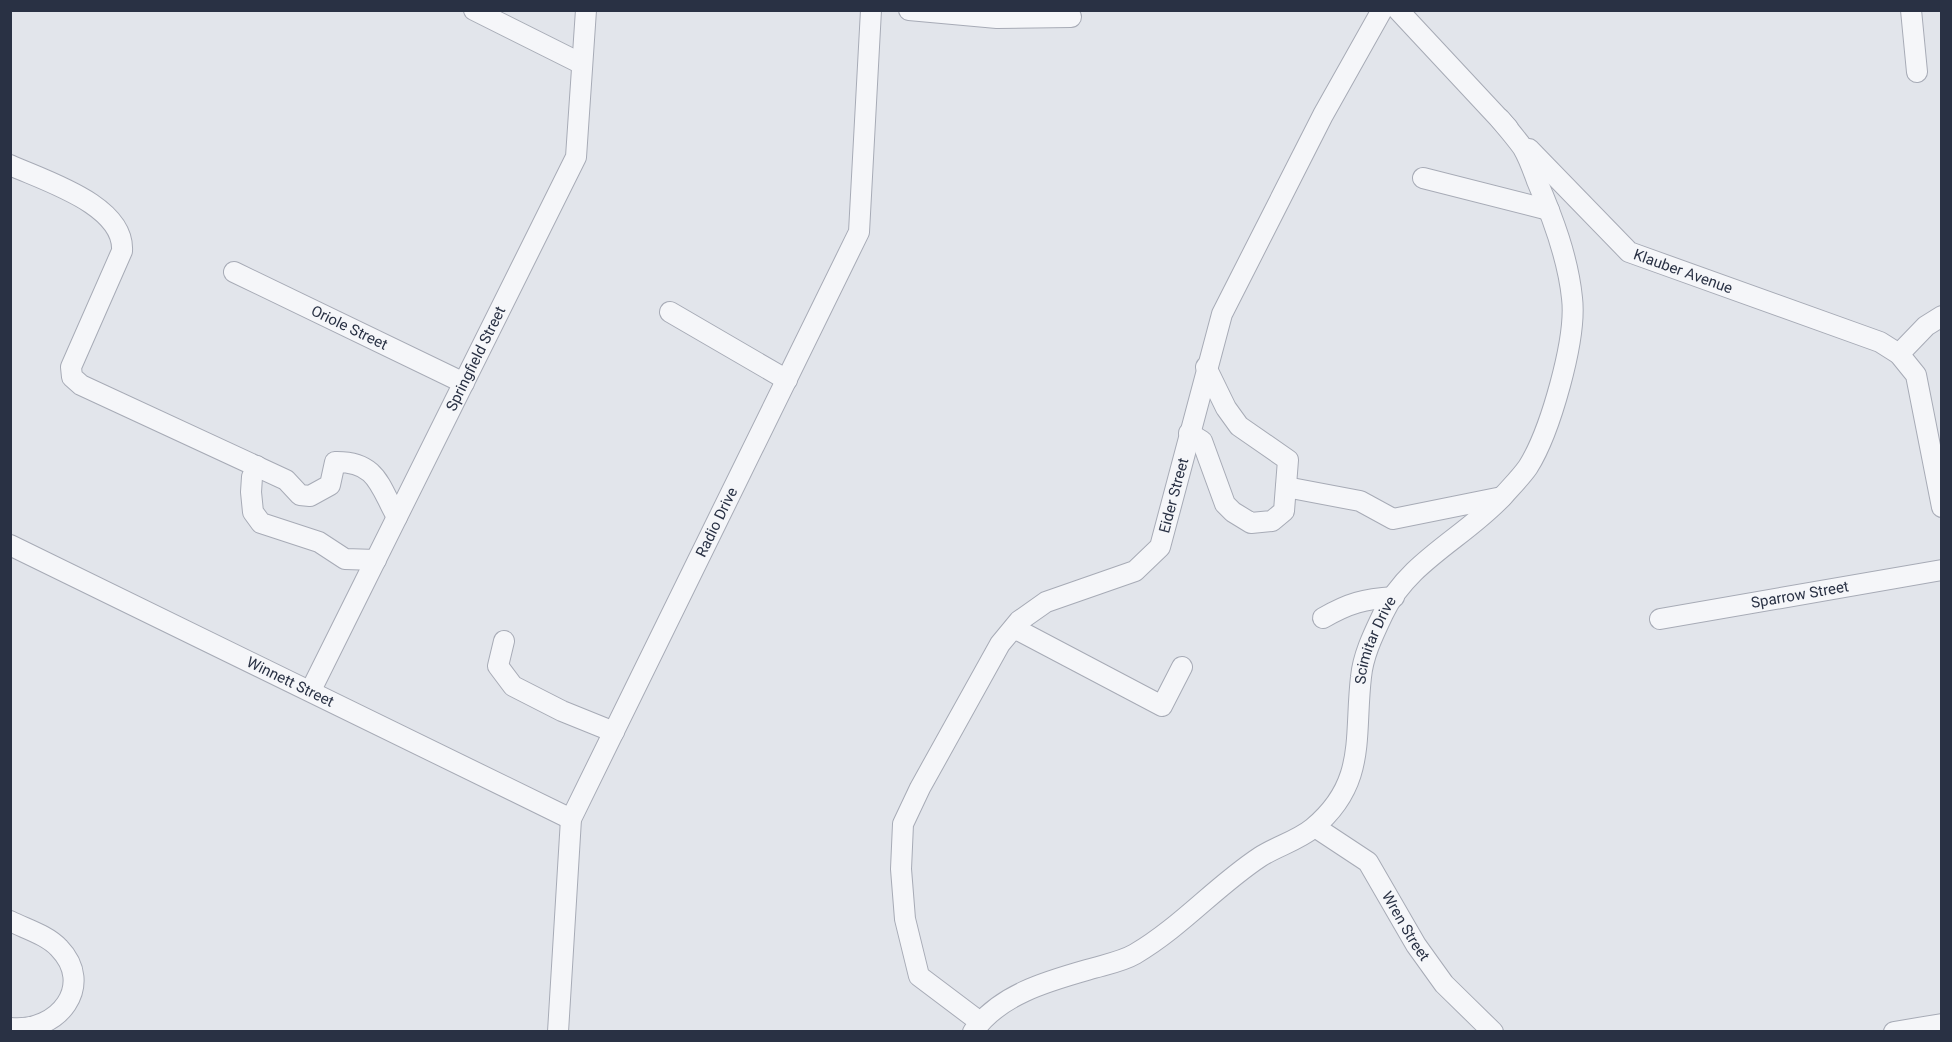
<svg xmlns="http://www.w3.org/2000/svg" width="1952" height="1042" viewBox="0 0 1952 1042" font-family="Roboto,sans-serif">
<style>
.lines{fill:none;stroke-linecap:round;stroke-linejoin:round}
.minor-casing{stroke:#a7abb6;stroke-width:22}
.minor{stroke:#f5f6f9;stroke-width:20}
.labels{text-anchor:middle;dominant-baseline:central;stroke-width:4.5;stroke-linejoin:round;paint-order:stroke}
.street-label{font-size:15px;fill:#293144;stroke:#f2f4f8}
</style>
<rect width="100%" height="100%" fill="#e2e5eb"/>
<g class="lines">
<g class="minor-casing">
<g id="minor">
<path d="M474,10L582,64"/>
<path d="M909,10L997,18L1071,17"/>
<path d="M1398,10L1508,128"/>
<path d="M1911,10L1917,72"/>
<path id="s1" d="M1529,149L1629,252L1880,342L1899,354L1916,375L1942,507"/>
<path d="M10,165C45,181 125,205 122,251L71,367L72,377L81,385L286,480L300,495L310,496L330,485L335,462C378,461 380,488 397,517"/>
<path d="M1423,178L1549,210"/>
<path id="s2" d="M234,272L464,383"/>
<path d="M670,312L787,380"/>
<path d="M1899,354L1926,326L1942,316"/>
<path d="M1189,433L1202,441L1225,504L1233,512L1251,523L1272,521L1284,511L1288,460L1239,426L1226,408L1206,367"/>
<path d="M257,466L252,477L251,492L253,512L261,523L319,542L345,559L376,560"/>
<path d="M1286,487L1360,501L1393,519L1502,497"/>
<path id="s3" d="M10,545L571,819"/>
<path d="M1323,618C1349,603 1364,599 1394,597"/>
<path id="s4" d="M1660,619L1942,570"/>
<path d="M1014,628L1162,706L1182,667"/>
<path d="M504,641L498,666L513,686L562,711L614,732"/>
<path id="s5" d="M311,690L576,157L586,10"/>
<path id="s6" d="M1315,827L1368,862L1416,945L1444,984L1493,1032"/>
<path d="M10,921C26,929 47,935 59,948C95,985 59,1033 10,1028"/>
<path id="s7" d="M980,1022L919,976L905,919L901,869L903,824L920,788L1000,644L1019,621L1046,602L1135,571L1160,547L1222,314L1323,115L1382,10"/>
<path id="s8" d="M558,1032L571,819L859,232L871,10"/>
<path id="s9" d="M973,1032C1000,993 1052,980 1094,968C1108,964 1123,961 1135,954C1181,927 1216,886 1260,857C1277,846 1297,841 1313,828C1367,783 1354,737 1361,677C1363,655 1374,633 1383,614C1408,561 1466,537 1504,495C1512,486 1521,477 1528,467C1550,432 1577,339 1572,298C1568,258 1553,218 1537,181C1533,170 1529,158 1523,148C1516,138 1507,128 1500,119"/>
<path d="M1894,1032L1942,1024"/>
</g>
</g>
<use href="#minor" class="minor"/>
</g>
<g class="labels">
<g class="street-label">
<text stroke="none"><textPath href="#s1" startOffset="201">Klauber Avenue</textPath></text>
<text stroke="none"><textPath href="#s2" startOffset="128">Oriole Street</textPath></text>
<text stroke="none"><textPath href="#s5" startOffset="370">Springfield Street</textPath></text>
<text stroke="none"><textPath href="#s7" startOffset="680">Eider Street</textPath></text>
<text stroke="none"><textPath href="#s8" startOffset="544">Radio Drive</textPath></text>
<text stroke="none"><textPath href="#s4" startOffset="142">Sparrow Street</textPath></text>
<text stroke="none"><textPath href="#s9" startOffset="606">Scimitar Drive</textPath></text>
<text stroke="none"><textPath href="#s3" startOffset="312">Winnett Street</textPath></text>
<text stroke="none"><textPath href="#s6" startOffset="138">Wren Street</textPath></text>
</g>
</g>
<rect width="1952" height="1042" fill="none" stroke="#293144" stroke-width="24"/>
</svg>
